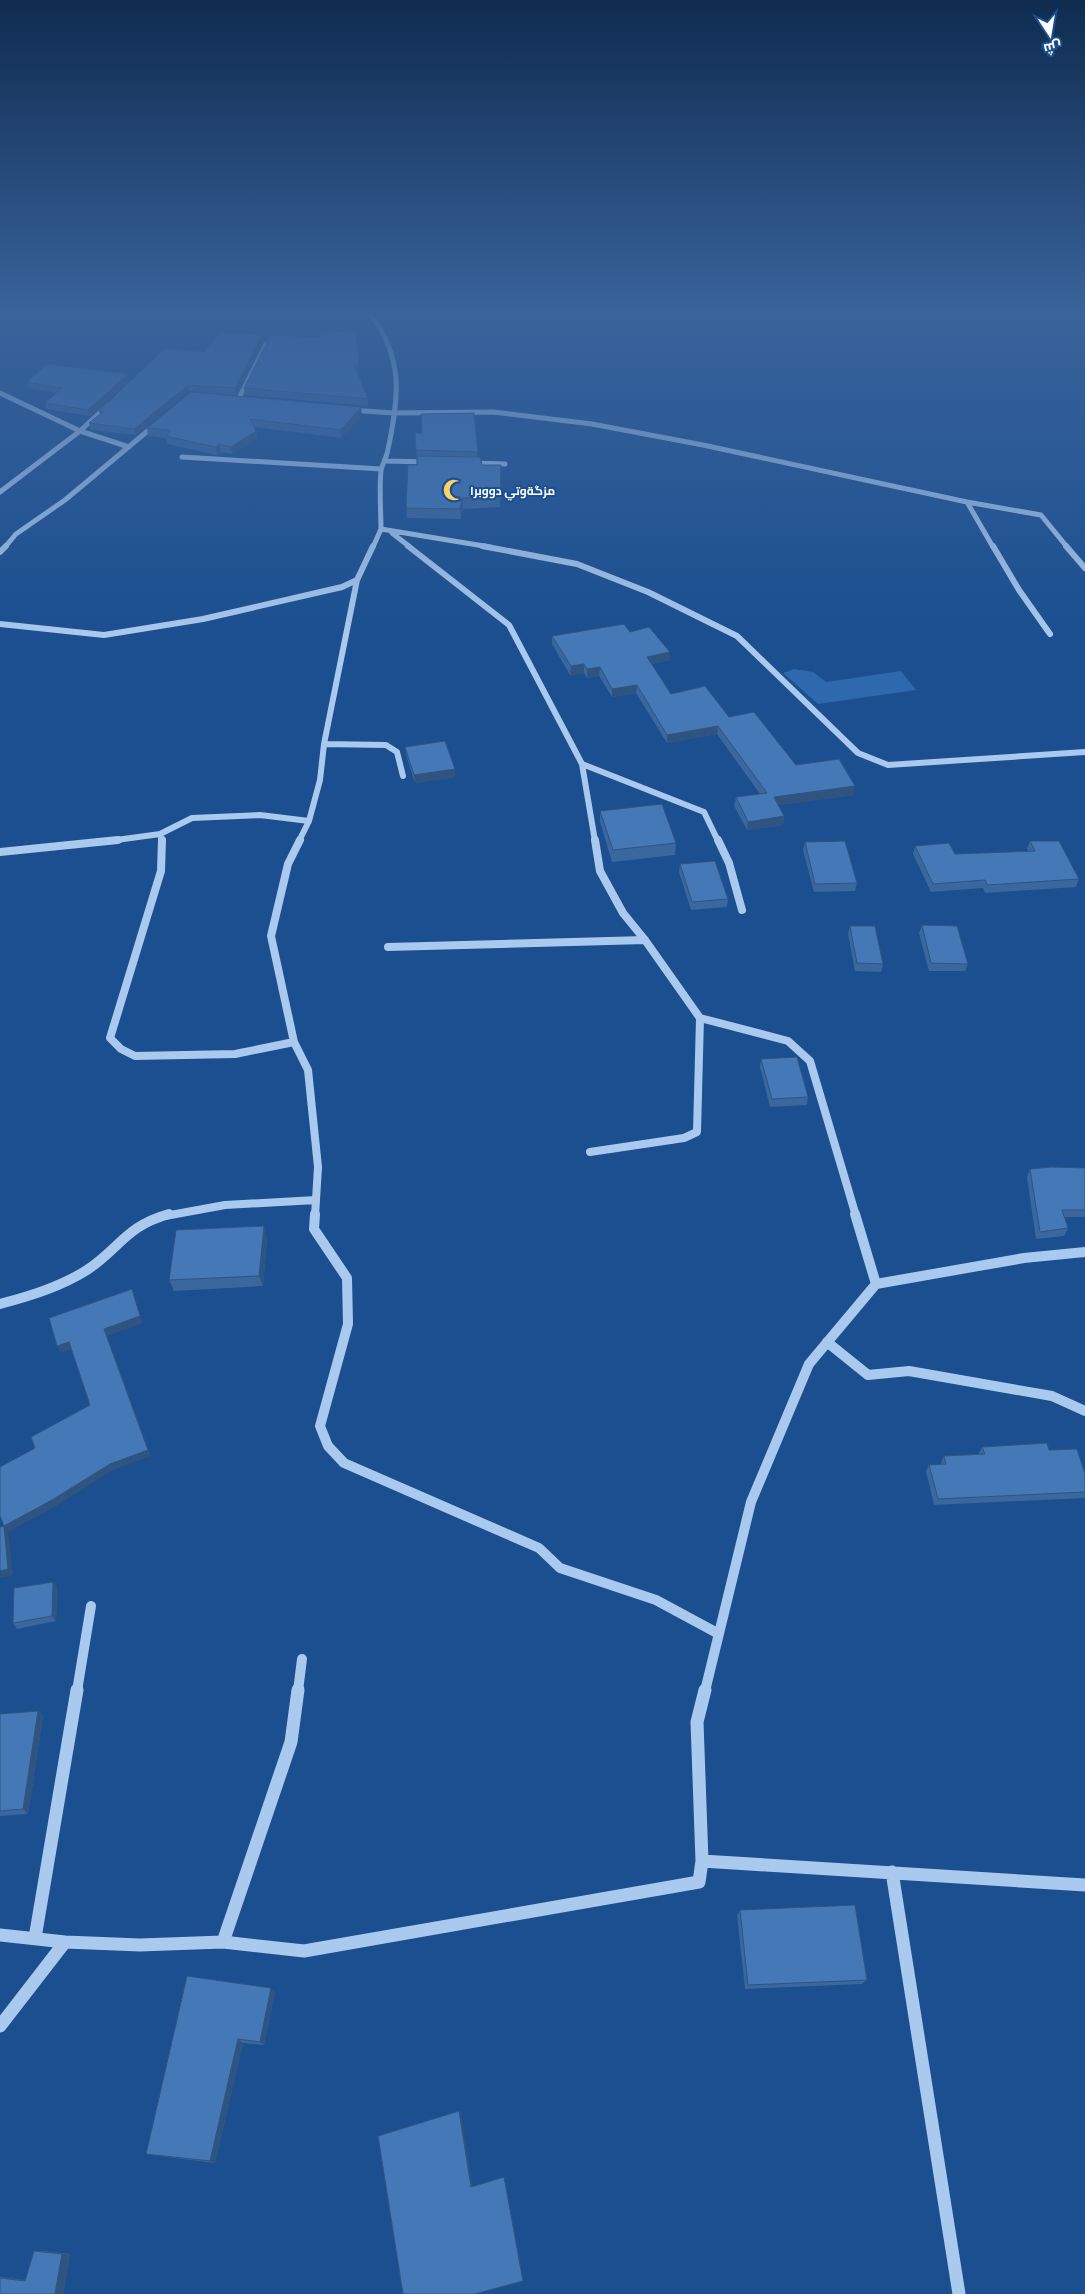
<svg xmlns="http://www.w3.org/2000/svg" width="1085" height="2294" viewBox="0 0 1085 2294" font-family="Barlow,Cairo,sans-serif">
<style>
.green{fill:#2e69ad}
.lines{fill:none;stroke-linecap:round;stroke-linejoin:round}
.path{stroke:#a9c9ee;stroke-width:2;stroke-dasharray:1 2;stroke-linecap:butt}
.minor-far4{stroke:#a9c9ee;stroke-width:5}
.minor-far3{stroke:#a9c9ee;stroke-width:6}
.minor-far2{stroke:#a9c9ee;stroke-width:8}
.minor-far1{stroke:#a9c9ee;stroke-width:10}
.minor{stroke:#a9c9ee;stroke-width:13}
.wall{fill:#3a679d}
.shaded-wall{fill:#305480}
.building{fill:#4478b7;stroke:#305480}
.labels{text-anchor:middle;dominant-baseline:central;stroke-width:4;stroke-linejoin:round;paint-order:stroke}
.far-poi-label{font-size:12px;font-weight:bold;fill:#fff;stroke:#1b4f8f;text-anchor:start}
</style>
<rect width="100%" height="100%" fill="#1b4f8f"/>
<path class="green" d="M794,669L813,672L826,682L901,671L916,690L818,704L783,673Z"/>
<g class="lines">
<path class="path" d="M1052,314L1085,319"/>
<path class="minor-far4" d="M370,314C404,358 399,397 388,449C387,457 382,464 381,471C379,490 381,510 381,529L490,547
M0,393L80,431L129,447
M238,400L266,344
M350,410L394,413L493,412L592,424L703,445L967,502L1041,515L1067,547
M182,457L381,469
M386,461L428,462
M471,463L505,464
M0,492L80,431L108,405
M967,502L993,547
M392,533L410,547
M5,547L16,534L65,500L156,424
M373,547L381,529"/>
<path class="minor-far3" d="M408,546L509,625L582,764L595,841
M482,546L577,564L648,592L737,636L858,753L888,765L1085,752
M993,546L1019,590L1050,634
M1066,546L1085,568
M0,552L6,546
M0,624L104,635L203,619L342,587L357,580
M324,744L386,745L397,752L403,776
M582,764L704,812L718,841
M160,834L162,841
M109,841L160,834L192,818L260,815L309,821
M299,841L309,821L320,780L324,744L357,580L373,546"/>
<path class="minor-far2" d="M162,840L161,871L110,1038L121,1049L135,1056L235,1054L294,1042
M300,840L288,864L271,936L294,1042L308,1070L318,1167L315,1216
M595,840L600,871L623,913L645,940L700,1018L788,1041L810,1061L856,1216
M718,840L729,863L742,910
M0,852L118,840
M388,947L645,940
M590,1152L684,1138L697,1132L700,1018
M165,1216L225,1205L316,1200"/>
<path class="minor-far1" d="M315,1214L314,1229L347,1278L348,1324L320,1426L328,1446L344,1463L539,1548L560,1568L656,1600L719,1634
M855,1214L876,1284
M0,1304C30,1296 60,1287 87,1270C120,1248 126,1226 169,1214
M827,1342L868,1375L909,1371L1052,1396L1085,1411
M77,1691L91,1606
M298,1691L302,1659
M705,1691L751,1502L809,1364L876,1284L1024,1258L1085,1252"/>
<path class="minor" d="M702,1861L1085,1885
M892,1872L959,2294
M0,1935L65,1942L140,1945L223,1942L304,1951L699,1882L702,1861L697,1722L705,1690
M35,1938L77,1690
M223,1942L291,1742L298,1690
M0,2026L65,1942"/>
</g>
<path class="wall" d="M356,331L359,373H357L368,399V406L245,395L244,388L319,337V332Z
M263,341L236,395L189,391L136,435L91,430L89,423L100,415L99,411L205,352Z
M128,374L129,380L90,416L46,409L45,403L57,393L28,388L27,382Z
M191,392L362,415L342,438L254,427L256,431L257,439L232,454L221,452L217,455L167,444L166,438L148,436L147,428Z
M474,413L478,457L482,465H501L500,507L463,509L461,519L407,518L406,508L417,465L415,433H422Z
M630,632L670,652L669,660L652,664L671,694L729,717L796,765L853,795L778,805L784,816L783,825L747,830L734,806L736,797L760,794L717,734L667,743L636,693L612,697L599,676L587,678L584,673L570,675L552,644V636Z
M405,747L455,777L415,783L406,755Z
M600,811L676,843L675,855L612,862L600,822Z
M1030,841L1079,879L1076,887L985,893L983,888L931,892L913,854L915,846L955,854L1028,851L1027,849Z
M805,842L857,883L855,891L814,892L803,850Z
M680,864L728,899L727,907L691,910L679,872Z
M922,925L968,964L965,971H929L919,933Z
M850,926L883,964L881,972L855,971L848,934Z
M761,1059L808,1097L807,1105L770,1107L760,1067Z
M1085,1168V1217H1064L1068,1228L1064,1236L1036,1239L1027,1177L1030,1169Z
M267,1237L263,1286L174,1291L169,1280Z
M982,1447L1049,1450L1085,1474V1498L934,1505L926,1471L929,1465L941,1464V1463L944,1456L979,1454V1453Z
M53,1582L57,1587L56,1621L17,1629L13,1623Z
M38,1711L43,1716L28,1814L0,1816V1714Z
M740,1910L867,1980L862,1984L745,1989L737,1915Z
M275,1992L264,2045L243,2043L215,2163L152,2155L146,2154Z
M34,2251H43L70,2254L63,2294H0V2277L25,2280Z"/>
<path class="shaded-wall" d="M262,335L263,341L236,395L235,388Z
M128,374L129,380L90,416L88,410Z
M188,385L189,391L136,435L134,429Z
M361,407L362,415L342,438L341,430Z
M256,431L257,439L232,454L231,447Z
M220,444L221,452L217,455L215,447Z
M501,465L502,475L500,507V497Z
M462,498L463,509L461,519L460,509Z
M670,652L669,660L647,665V657Z
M584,664V673L570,675L571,666Z
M600,667L599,676L587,678V669Z
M637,685L636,693L612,697V689Z
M718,726L717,734L667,743V735Z
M455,769V777L415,783L414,775Z
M855,786L853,795L773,806L774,797Z
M784,816L783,825L747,830L748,822Z
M264,1226L267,1237L263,1286L259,1276Z
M132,1289L143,1323L107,1336L151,1456L113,1470L56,1506L8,1532L13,1575L0,1578L4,1526L110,1464L104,1329Z
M69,1342L72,1349L61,1353L57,1346Z
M53,1582L57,1587L56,1621L52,1616Z
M38,1711L43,1716L28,1814L23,1809Z
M271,1988L275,1992L264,2045L260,2042Z
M238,2039L243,2043L215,2163L210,2161Z
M459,2111L461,2113L473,2188L471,2187Z
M62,2254H70L63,2294H55Z"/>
<path class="building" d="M356,331L359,366H355L368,399L244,388L269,339V335L321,337L319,332Z
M219,332L262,335L235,388L188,385L134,429L89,423L103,412L99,411L165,348L205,352Z
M47,364L128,374L88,410L45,403L62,388L27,382Z
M191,392L361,407L341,430L250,419L256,431L231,447L220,444L215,447L166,436L170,430L147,428Z
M474,413L478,452L416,450L415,433H422L421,414Z
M417,456L480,457L482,465H501L500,497L462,498L460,509L406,508L408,465H417Z
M624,624L630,632L649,627L670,652L647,657L671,694L705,686L729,717L754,712L796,765L839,759L855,786L774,797L784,816L748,822L736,797L767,793L718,726L667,735L637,685L612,689L600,667L587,669L584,664L571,666L552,636Z
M445,741L455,769L414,775L405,747Z
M662,804L676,843L613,850L600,811Z
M845,841L857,883L815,884L805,842Z
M1030,841H1059L1079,879L987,885L985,880L933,884L915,846L949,843L955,854L1035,851Z
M715,861L728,899L692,902L680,864Z
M922,925L957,926L968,964L931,963Z
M850,926H875L883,964L857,963Z
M797,1057L808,1097L772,1099L761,1059Z
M1051,1167L1085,1168V1210H1062L1068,1228L1040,1232L1030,1169Z
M264,1226L259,1276L169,1280L176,1230Z
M132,1289L140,1316L104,1329L148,1450L110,1464L52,1500L4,1526L0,1516V1467L35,1448L31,1437L90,1405L69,1342L57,1346L49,1318Z
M1047,1443L1049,1450L1077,1449L1085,1474V1492L938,1499L929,1465L946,1464L944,1456L985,1454L982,1447Z
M4,1526L8,1569L0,1571V1527Z
M53,1582L52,1616L13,1623L14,1588Z
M38,1711L23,1809L0,1811V1714Z
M855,1905L867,1980L748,1985L740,1910Z
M187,1976L271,1988L260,2042L238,2039L210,2161L146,2154Z
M459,2111L471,2187L504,2177L523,2281L475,2294H403L378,2136Z
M34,2251L62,2254L55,2294H0V2278L25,2281Z"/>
<linearGradient id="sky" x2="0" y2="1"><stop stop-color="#0f2b4f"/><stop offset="0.49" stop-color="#39639b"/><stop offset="1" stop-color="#39639b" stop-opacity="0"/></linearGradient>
<rect width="1085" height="635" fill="url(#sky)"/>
<defs>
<g id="mosque-bare" transform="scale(1.725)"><path d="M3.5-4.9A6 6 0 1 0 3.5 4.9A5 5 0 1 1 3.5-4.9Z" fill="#ffd166" stroke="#1b4f8f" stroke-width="2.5" paint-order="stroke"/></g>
</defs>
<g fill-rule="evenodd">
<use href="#mosque-bare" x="454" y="490"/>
</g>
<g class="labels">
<g class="far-poi-label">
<text x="470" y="490">مزگةوتي دووبرا</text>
</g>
</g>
<g transform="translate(1050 35) rotate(168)" stroke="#1b4f8f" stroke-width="4" paint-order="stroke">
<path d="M0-4L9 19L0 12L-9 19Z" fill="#ffffff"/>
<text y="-8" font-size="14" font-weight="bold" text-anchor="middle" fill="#ffffff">ش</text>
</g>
</svg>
